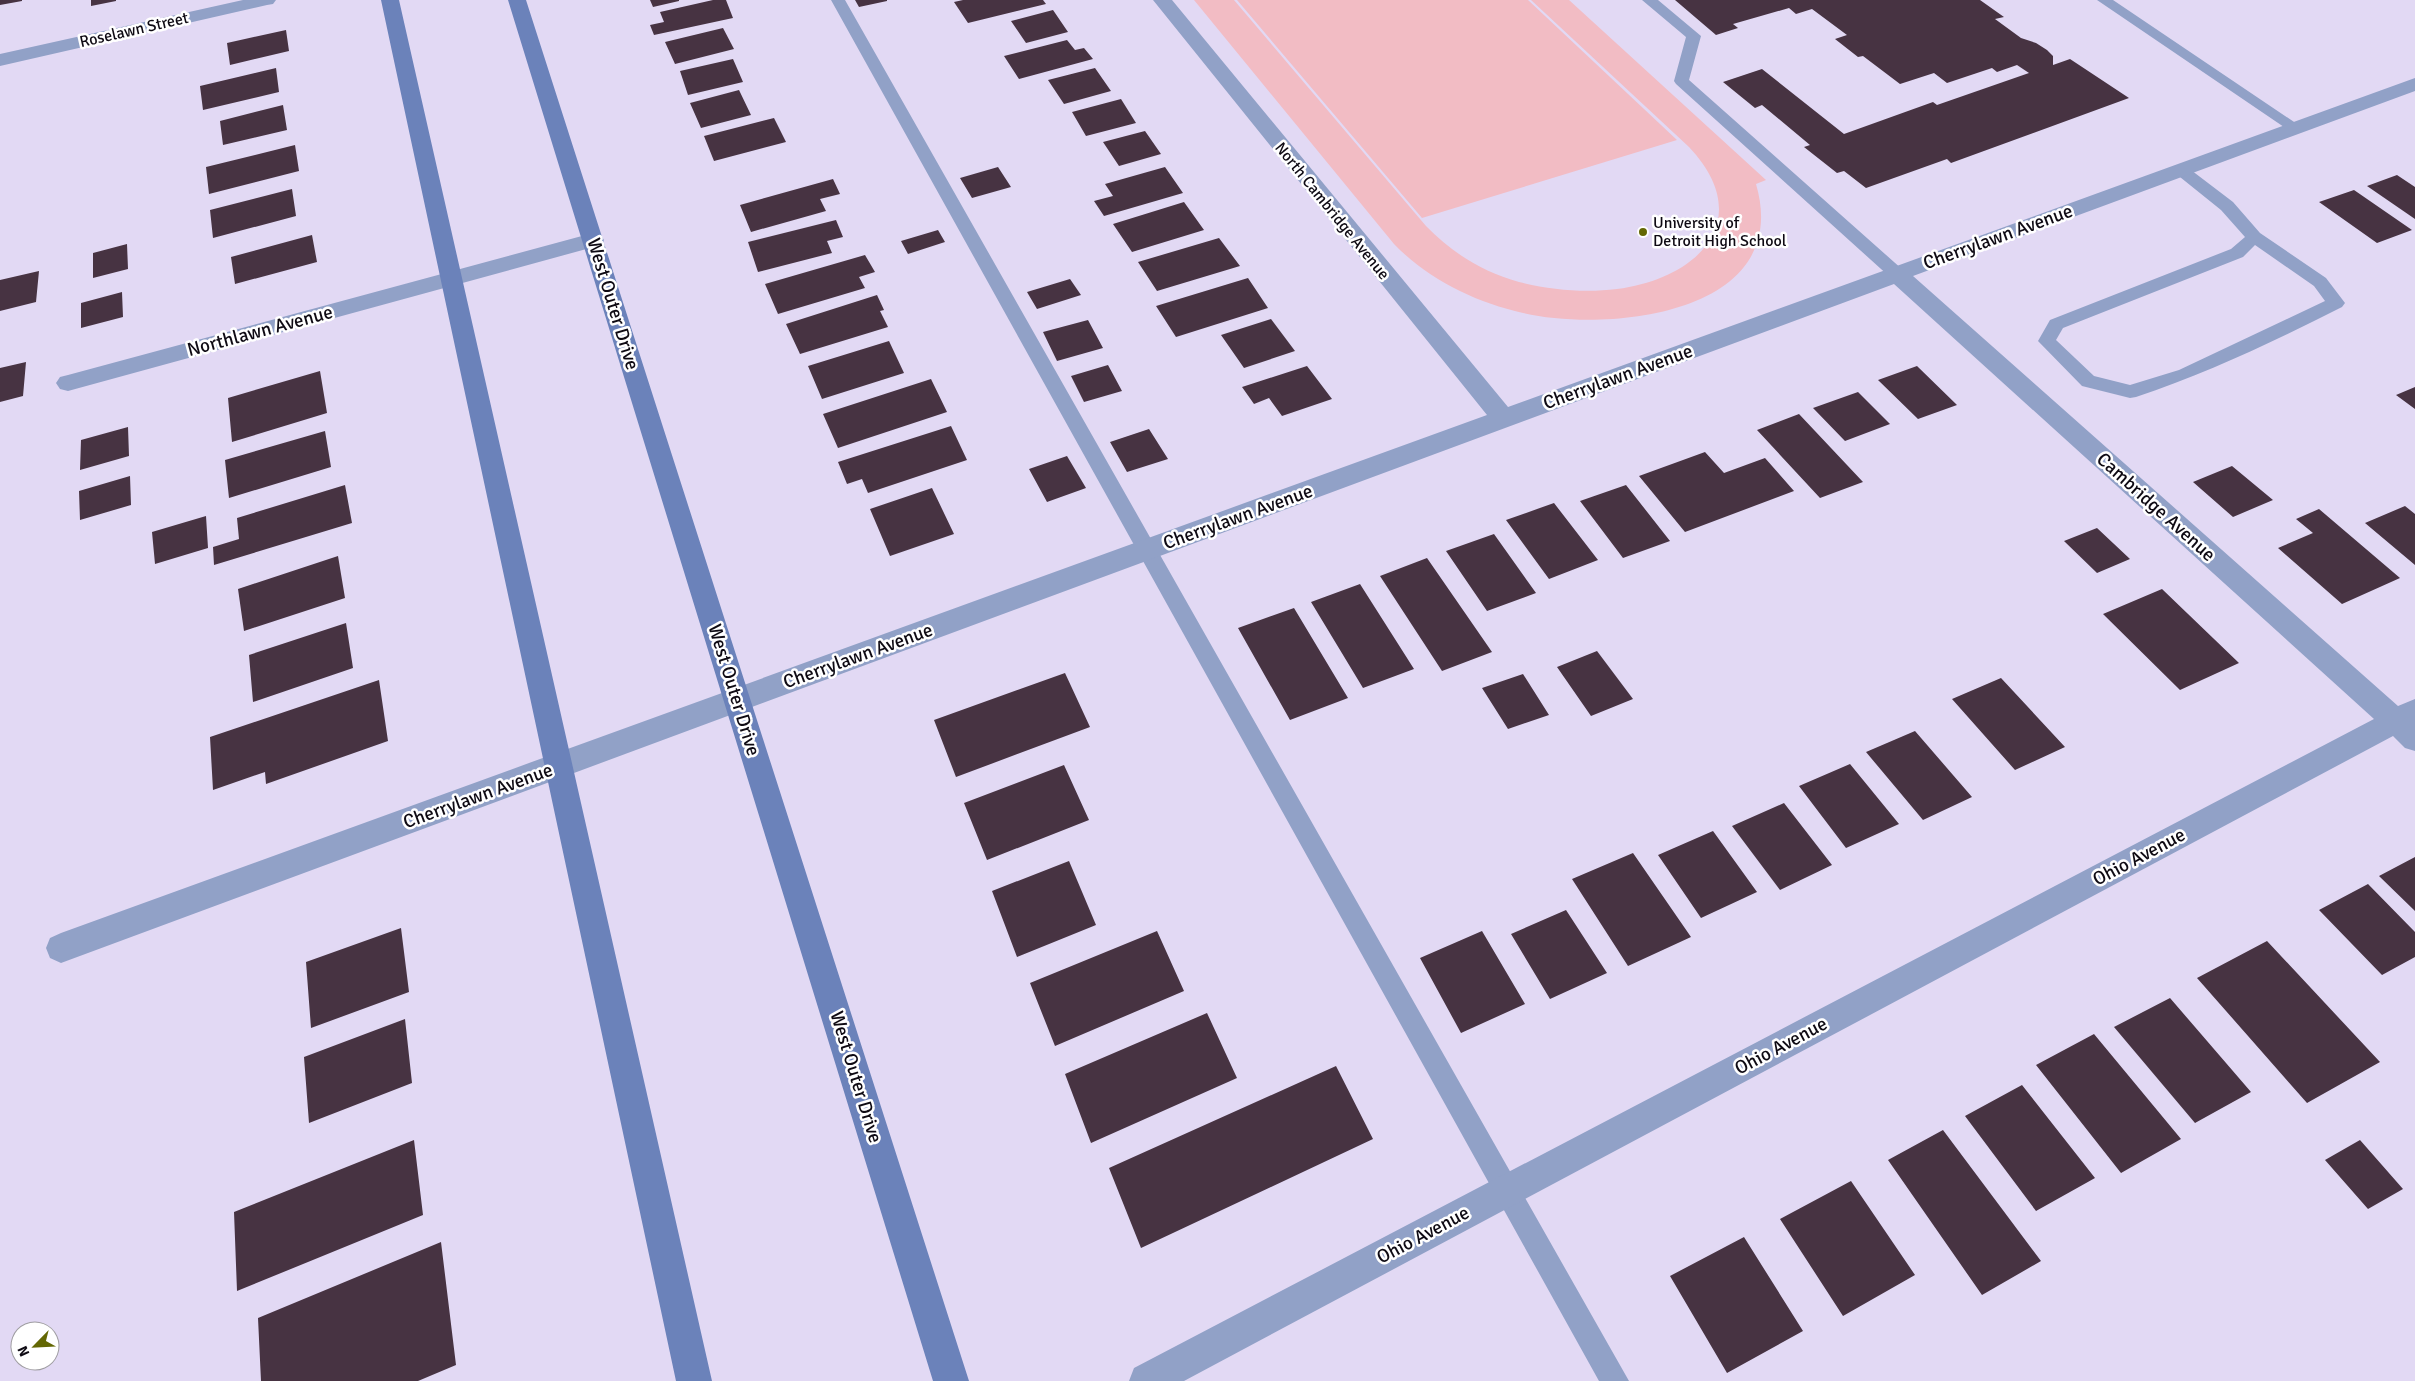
<svg xmlns="http://www.w3.org/2000/svg" width="2415" height="1381" viewBox="0 0 2415 1381" font-family="Signika,sans-serif">
<style>
.green{fill:#f2bcc4}
.building{fill:#473342}
.lines{fill:none;stroke-linecap:round;stroke-linejoin:round}
.lane{fill:#91a1c7;fill-rule:evenodd}
.street{fill:#91a1c7;fill-rule:evenodd}
.secondary{fill:#6b82ba;fill-rule:evenodd}
.poi-dot{fill:#636703;stroke:#fff;stroke-width:2}
.labels{text-anchor:middle;dominant-baseline:central;stroke-width:5;stroke-linejoin:round;paint-order:stroke}
.far-street-label{font-size:16px;fill:#0e0a13;stroke:#fff}
.far-poi-label{font-size:16px;fill:#0e0a13;stroke:#fff;text-anchor:start}
.street-label{font-size:19px;fill:#0e0a13;stroke:#fff}
</style>
<rect width="100%" height="100%" fill="#e2d9f4"/>
<path class="green" d="M1194,0H1234L1426,226C1452,253 1483,272 1519,282C1550,290 1585,293 1617,289C1697,279 1758,220 1689,147L1531,0H1569L1766,180L1756,184C1794,314 1609,333 1523,313C1475,302 1429,280 1394,244Z
M1237,0H1528L1677,140L1422,218Z"/>
<path class="building" d="M0,0H22V1L0,5Z
M91,0H116V1L91,6Z
M650,0H679V1L653,7Z
M713,0H726L733,18L654,35L650,25L664,22L660,12Z
M855,0H887V1L859,7Z
M963,0H1043L1046,4L968,23L954,2Z
M1675,0H1980L2004,17L1995,19L2021,38L2036,43L2047,50L2053,56V65L2070,59L2129,98L1951,163L1947,159L1866,188L1844,171L1837,173L1804,147L1810,145L1762,105L1755,108L1723,82L1762,69L1844,134L1933,102L1937,105L2029,73L2017,65L1997,72L1992,68L1947,83L1934,73L1900,84L1863,56L1858,57L1835,39L1847,35L1812,9L1796,14L1789,8L1733,24L1738,28L1716,35Z
M1053,10L1068,32L1026,43L1011,21Z
M723,28L734,49L675,64L665,42Z
M286,30L289,51L230,65L227,43Z
M1067,40L1075,50L1084,48L1093,59L1019,79L1004,56Z
M733,59L743,82L688,95L680,71Z
M276,68L279,92L203,110L200,86Z
M1095,68L1111,91L1064,104L1048,80Z
M739,90L751,115L701,128L690,103Z
M1121,99L1136,123L1086,136L1072,112Z
M283,105L287,130L223,145L220,121Z
M774,118L786,142L714,161L704,136Z
M1145,131L1161,154L1119,166L1103,142Z
M295,145L299,171L209,194L206,167Z
M998,167L1011,187L972,198L960,178Z
M1165,167L1183,193L1104,216L1094,201L1113,196L1105,184Z
M2397,175L2415,187V219L2367,186Z
M833,179L840,194L820,199L826,211L751,232L740,205Z
M292,189L296,216L213,238L210,210Z
M2354,190L2412,230L2377,243L2319,202Z
M1184,202L1204,230L1132,252L1113,224Z
M836,220L843,237L827,241L832,253L758,272L748,242Z
M938,230L945,242L908,254L901,241Z
M312,235L317,262L235,284L231,257Z
M1219,238L1240,266L1157,291L1138,262Z
M127,244L128,269L93,278V253Z
M865,255L875,272L859,277L865,288L778,314L765,284Z
M39,271L36,302L0,311V280Z
M1248,278L1268,308L1176,337L1156,306Z
M1070,279L1081,295L1037,309L1027,292Z
M122,292L123,317L81,328V303Z
M877,295L884,310L880,311L888,327L800,354L786,324Z
M1271,319L1295,351L1244,368L1221,335Z
M1088,320L1103,348L1057,361L1043,332Z
M889,341L904,373L822,399L808,366Z
M26,362L23,396L0,402V368Z
M1108,365L1122,391L1084,402L1071,376Z
M1307,366L1332,399L1282,416L1269,398L1254,404L1242,387Z
M1917,366L1957,405L1918,419L1878,380Z
M320,371L327,413L232,442L228,398Z
M931,379L947,412L838,448L823,414Z
M2415,387V409L2396,395Z
M1858,392L1890,424L1845,441L1813,408Z
M1799,414L1863,482L1820,498L1757,430Z
M951,426L967,460L868,493L862,479L847,484L838,462Z
M128,427L129,456L80,470L81,440Z
M1149,429L1168,459L1127,472L1110,442Z
M325,431L331,467L229,498L225,460Z
M1705,452L1724,473L1765,458L1794,491L1685,532L1639,476Z
M1067,456L1086,488L1047,502L1029,469Z
M2232,466L2273,500L2233,517L2193,482Z
M130,476L131,505L80,520L79,491Z
M345,485L352,523L214,565L213,547L239,539L237,518Z
M1626,485L1670,541L1623,558L1580,501Z
M932,488L954,534L890,556L870,509Z
M1554,503L1598,560L1549,579L1506,520Z
M2405,506L2415,514V565L2365,523Z
M2319,509L2400,578L2342,604L2278,548L2313,533L2296,519Z
M206,516L208,548L155,564L152,532Z
M2097,528L2130,559L2097,573L2064,541Z
M1494,534L1536,593L1487,611L1446,551Z
M338,556L345,598L244,631L238,589Z
M1427,558L1492,652L1442,671L1380,576Z
M1360,584L1414,669L1363,688L1311,602Z
M2162,589L2239,663L2180,690L2103,614Z
M1294,608L1348,698L1290,720L1238,628Z
M346,623L353,668L253,702L249,655Z
M1597,651L1633,699L1591,716L1557,667Z
M1065,673L1090,727L956,777L934,720Z
M1523,674L1549,715L1508,729L1482,688Z
M2001,678L2065,747L2015,770L1952,699Z
M379,680L388,741L266,784L265,772L213,790L210,737Z
M1915,731L1972,797L1923,820L1866,752Z
M1850,764L1899,824L1846,848L1799,786Z
M1064,765L1089,820L987,860L964,803Z
M1784,803L1832,865L1780,890L1732,826Z
M1713,831L1757,892L1701,918L1658,855Z
M1633,853L1691,937L1628,966L1572,879Z
M2415,857V911L2379,876Z
M1069,861L1096,925L1017,957L992,891Z
M2368,884L2415,932V957L2382,975L2319,910Z
M1566,910L1607,973L1550,999L1511,934Z
M401,928L409,992L311,1028L306,962Z
M1157,931L1184,991L1055,1046L1030,983Z
M1482,931L1525,1004L1461,1033L1420,958Z
M2267,941L2380,1062L2307,1103L2197,978Z
M2170,998L2251,1092L2195,1123L2114,1027Z
M1207,1013L1237,1078L1091,1143L1065,1074Z
M405,1019L412,1083L309,1123L304,1057Z
M2094,1034L2181,1139L2121,1173L2036,1065Z
M1336,1066L1373,1139L1141,1248L1109,1168Z
M2022,1085L2095,1178L2036,1211L1965,1116Z
M1943,1130L2041,1261L1982,1295L1888,1160Z
M414,1140L423,1215L237,1291L234,1212Z
M2360,1140L2403,1189L2368,1209L2325,1160Z
M1851,1181L1915,1275L1843,1316L1780,1219Z
M1744,1237L1803,1331L1727,1373L1670,1276Z
M441,1242L456,1365L418,1381H261L258,1318Z"/>
<g class="lines">
<path class="lane" d="M831,0H845L1629,1381H1599Z
M1642,0H1658L1701,36L1689,80L1903,270L1905,274L1903,278H1891L1676,84L1674,81L1686,37Z
M2097,0H2113L2303,128L2295,133L2290,131Z
M2181,165L2187,167L2233,202L2260,233L2326,278L2345,303L2342,307C2275,341 2208,373 2136,397L2130,398L2082,386L2038,341L2050,320L2231,249L2245,237L2221,210L2175,173L2173,170L2175,167ZM2255,245L2314,286L2325,301L2179,370L2130,385L2094,376L2056,340L2063,328L2243,257Z"/>
<path class="street" d="M243,0H276L273,4L267,5L0,66V54Z
M1153,0H1172L1508,407L2415,78V91L1913,276L2398,706L2415,699V751L2405,748L2393,736L1184,1381H1129L1134,1368L2374,719L1894,284L61,963L50,958L46,948L50,938L61,933L1487,415Z
M593,233L601,235L604,240L601,245L68,391L60,389L56,383L60,377L68,375Z"/>
<path class="secondary" d="M381,0H399L712,1381H676Z
M508,0H526L969,1381H933Z"/>
</g>
<circle class="poi-dot" cx="1643" cy="232" r="5"/>
<g class="labels">
<g class="far-street-label">
<text transform="translate(134 30) rotate(-13)">Roselawn Street</text>
<text transform="translate(1332 211) rotate(51)">North Cambridge Avenue</text>
</g>
<g class="far-poi-label">
<text x="1653" y="223">University of<tspan x="1653" dy="18">Detroit High School</tspan></text>
</g>
<g class="street-label">
<text transform="translate(1998 237) rotate(-20)">Cherrylawn Avenue</text>
<text transform="translate(613 304) rotate(73)">West Outer Drive</text>
<text transform="translate(260 331) rotate(-15)">Northlawn Avenue</text>
<text transform="translate(1618 377) rotate(-20)">Cherrylawn Avenue</text>
<text transform="translate(2156 507) rotate(42)">Cambridge Avenue</text>
<text transform="translate(1238 517) rotate(-20)">Cherrylawn Avenue</text>
<text transform="translate(858 656) rotate(-20)">Cherrylawn Avenue</text>
<text transform="translate(734 690) rotate(73)">West Outer Drive</text>
<text transform="translate(478 796) rotate(-20)">Cherrylawn Avenue</text>
<text transform="translate(2139 857) rotate(-28)">Ohio Avenue</text>
<text transform="translate(1781 1046) rotate(-28)">Ohio Avenue</text>
<text transform="translate(856 1077) rotate(73)">West Outer Drive</text>
<text transform="translate(1423 1235) rotate(-28)">Ohio Avenue</text>
</g>
</g>
<g transform="translate(35 1346) rotate(246)"><circle r="24" fill="#ffffff" stroke="#9f9da1"/>
<path d="M0-4L9 19L0 12L-9 19Z" fill="#636703"/>
<text y="-8" font-size="14" font-weight="bold" text-anchor="middle" fill="#0e0a13">N</text>
</g>
</svg>
